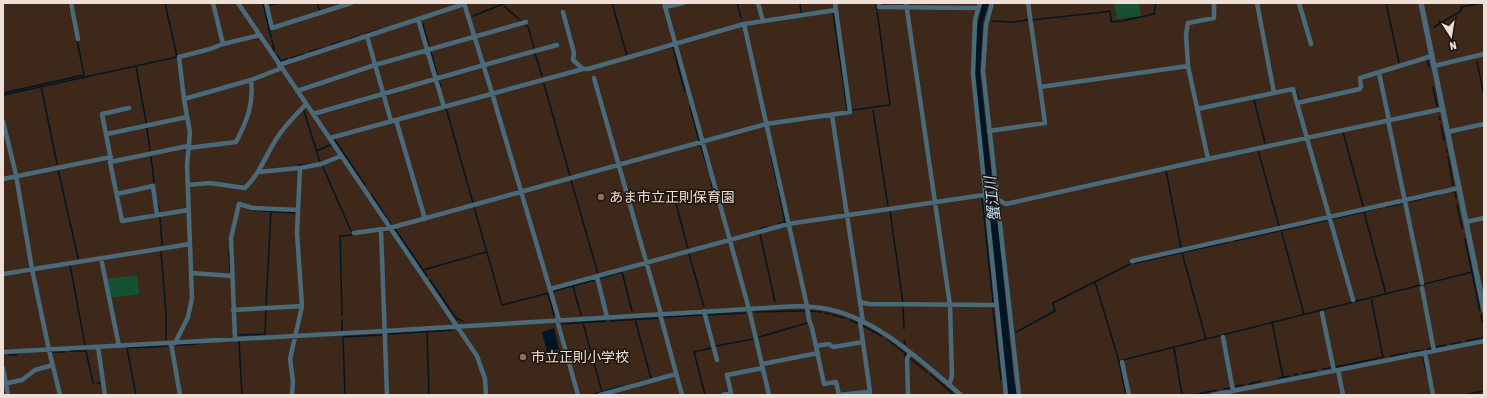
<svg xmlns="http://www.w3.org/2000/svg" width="1487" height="398" viewBox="0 0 1487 398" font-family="'Asap Condensed','Noto Sans JP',sans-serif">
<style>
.green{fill:#165134}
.water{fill:#021523}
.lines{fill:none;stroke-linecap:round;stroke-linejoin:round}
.stream{stroke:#021523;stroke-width:1.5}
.minor{stroke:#4a6979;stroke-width:4.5}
.tertiary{stroke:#4a6979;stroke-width:5.5}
.education-dot{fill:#8d6e63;stroke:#1e130d;stroke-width:1.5}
.labels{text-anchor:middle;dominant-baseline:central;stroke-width:3;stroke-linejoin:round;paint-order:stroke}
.poi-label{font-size:14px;fill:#efe0d7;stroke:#1e130d;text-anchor:start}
.water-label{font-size:15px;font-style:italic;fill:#c0e1fc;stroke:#1e130d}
</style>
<rect width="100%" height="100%" fill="#3e281a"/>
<path class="green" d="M1114,3H1139L1141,16L1117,19Z
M137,275L139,294L111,298L107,279Z"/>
<path class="water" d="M982,3H989L983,21L980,72L993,190L995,196L1014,382L1017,395H1009L1007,389L974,73L978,21Z
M554,328L559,349L547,352L542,332Z"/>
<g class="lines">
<path class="stream" d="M69,3L70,10
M263,3L271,37
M317,3L320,11
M612,3L627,56
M737,3L741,18
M800,3L801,14
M1386,3L1399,63
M270,5L280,3
M504,6L521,21
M833,12L847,109
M1097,13L1110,11L1111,22L1122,21L1154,14L1156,3
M473,16L503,4
M1031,20L1095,13
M992,21L1011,22L1028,20
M423,24L429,46
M525,25L528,27L534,48
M1434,27L1461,11V7L1483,3
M374,31L379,30
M366,34L371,32
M350,39L359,36
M77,40L84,75
M272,40L274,51
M331,45L343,41
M664,49L673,47L685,92
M309,52L323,48
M431,52L437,74
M535,53L542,77
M277,55L281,61L287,59
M291,58L304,54
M1427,59L1429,67
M1477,62L1484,95
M136,66L146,122
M439,81L441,87
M544,84L570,176
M41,86L57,164
M1433,87L1437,106
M1296,91L1299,101
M3,93L84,75
M3,95L177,57L165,3
M1254,100L1265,143
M690,107L699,140
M445,109L446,108L473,203
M852,110L890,105L876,3
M873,110L888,206
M304,111L320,162
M1439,117L1440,120
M1441,125L1444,140
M147,128L150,151
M1343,132L1363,206
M334,139L365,185
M700,144L707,165
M1258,150L1279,226
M1446,150L1447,152
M317,151L330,145
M771,156L777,183
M151,157L154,182
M1448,157L1453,185
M298,165L312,164
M323,167L351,231
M58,169L78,258
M1166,170L1181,248
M571,180L598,274
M711,180L712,187
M778,187L785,222L778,224
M1453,192L1455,191L1456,198
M694,193L713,190
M371,194L386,217
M677,195L674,196L688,249
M982,197L993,302
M1408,202L1438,195
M158,204L159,212
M1457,205L1462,228
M474,207L502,305L548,293L554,315
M1386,207L1403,203
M252,210L295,213
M890,211L903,303
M1364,212L1386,294
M160,218L162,245
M1332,219L1379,208
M389,221L392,226
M395,229L427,276
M759,229L767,227
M1281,230L1304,314
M760,234L775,302
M1465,239L1480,311
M1234,241L1327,220
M229,250L230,272
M161,251L166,313V340
M1182,253L1206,339
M689,254L704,307
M1135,263L1229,242
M70,265L85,345
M423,270L486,252
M600,278L622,272L632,311
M430,280L456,318L463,321
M1095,282L1119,361L1126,395
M573,286L581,315
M554,291L594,280
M1371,297L1383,357
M266,305L271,211
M903,307L904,329
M993,309L1001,380
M810,311L821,312
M755,312L804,311
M825,313L829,314
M342,315L340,236L352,235
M708,315L745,313
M832,315L845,318
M1481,315L1482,321
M663,317L702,315
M342,320V331
M850,320L859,324
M610,321L658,318
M1272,322L1283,377
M583,323L602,392
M562,324L606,321
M863,326L882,336
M1484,326V328
M427,332L429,395
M1016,332L1055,311L1053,303L1130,264
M389,334L452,330
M239,335L265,334L266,309
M759,337L807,323
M887,339L906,354
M239,341L242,395
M904,341L905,344
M1466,341L1483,338L1484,335
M1451,344L1461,342
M176,345L198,344
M715,345L716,346L753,339
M1436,347L1446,345
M1174,348L1182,395
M1427,349L1431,348
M70,351H86L93,383
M51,352H65
M1412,352L1423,350
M905,353V359
M9,355H17
M1391,356L1407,353
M1423,357L1427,374
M911,359L927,372
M1119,361L1472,272
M1336,367L1384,357
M1323,369L1330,368
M1303,373L1316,371
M930,374L952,393V395
M1294,375L1297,374
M1279,378L1289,376
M97,383H102
M1249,384L1261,381
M629,385L651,379L635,319
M1236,386L1243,385
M1224,389L1230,388
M136,395L127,348L167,346
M345,395L343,337L382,335
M591,395L623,386
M705,395L694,352L711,348
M1193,395L1217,390
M1464,395L1484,391"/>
<path class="minor" d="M71,3L78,39
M213,3L223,44L260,35
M238,3L477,356L485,379L486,395
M266,3L272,28L351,3
M464,3L492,93L559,320
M664,3L749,309L769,395
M758,3L763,21
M879,3V7L978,8
M906,3L950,305L952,376L949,385
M980,3L975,20L973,74L1006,395
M992,3L986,25L983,71L1019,395
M1028,3L1040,87
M1257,3L1274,93
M1299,3L1311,44
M665,7L683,3
M563,12L574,53L573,60L583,69
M418,19L444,107
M744,24L807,306L809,320L812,328L824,384L836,382L839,395L858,393
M367,36L391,121
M279,65L464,4
M1434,66L1484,54
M1379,73L1389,120
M594,78L661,314
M297,91L375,65L526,22
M184,99L179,57L210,49L223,44
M1297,103L1360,89L1361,87L1360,78L1432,56
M1197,109L1293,89L1353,300
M313,114L484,65L557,45
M832,115L863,322
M396,120L425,219
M1388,120L1422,283
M3,121L16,175L32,269L49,350L60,395
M989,131L1045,123L1040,87L1188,66
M1447,132L1484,124
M107,134L187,117
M330,138L583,69H588L744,24L836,10
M188,146L110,162L122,221L188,210
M188,148L236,142C247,121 254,104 251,80
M1208,159L1188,66L1186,34L1188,23L1214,18V3
M111,160L102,114L129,108
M258,172L300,168L321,164L341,156
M3,179L111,157
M188,185L210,183L245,188C261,172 265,156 277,138C285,125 296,115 306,104
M117,194L153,186L157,215
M997,199L1002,202L1006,204L1208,159L1442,109
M1466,222L1484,218
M381,230L387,395
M354,233L390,228L766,124L850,112L835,3
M101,258L119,346
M1132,261L1459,188
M192,273L232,276
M3,274L190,244
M597,277L607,317
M1422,288L1434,351
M550,289L788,224L997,193
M860,302L869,304L997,305
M233,310L302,306
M704,311L717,360
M1322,313L1334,371
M660,314L682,395
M557,320L578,395
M1223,337L1233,391
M235,339L231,238L239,204L253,208L298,210
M171,343L180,395
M175,343L188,317L192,298L187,165L190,133L184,99L251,80L282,68
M816,346L829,344L833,347L863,342
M98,347L105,395
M3,352L384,331L749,309C773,308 798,304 822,308C875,316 922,362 961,395
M1425,353L1433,395
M1122,362L1129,395
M762,364L818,353
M3,368L8,395
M1338,370L1343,395
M3,384L22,380L35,370L53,365
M292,395L293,381L290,359L302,306L297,233L300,168
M600,395L676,374
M723,395L731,393L727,375L763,368
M859,395L858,393L870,392L860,321
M908,395L907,358L910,354
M1212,395L1484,341"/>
<path class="tertiary" d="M1421,3L1484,310"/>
</g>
<g class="education-dot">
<circle cx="601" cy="197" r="4"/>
<circle cx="523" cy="357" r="4"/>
</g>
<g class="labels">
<g class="poi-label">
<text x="609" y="197">あま市立正則保育園</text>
<text x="531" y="357">市立正則小学校</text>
</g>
<g class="water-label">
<text transform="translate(992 199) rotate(-96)">蟹江川</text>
</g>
</g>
<rect width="1487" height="398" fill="none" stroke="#efe0d7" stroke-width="8"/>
<g transform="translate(1451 36) rotate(168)" stroke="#1e130d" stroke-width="3" paint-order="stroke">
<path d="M0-3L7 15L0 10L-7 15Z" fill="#efe0d7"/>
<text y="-6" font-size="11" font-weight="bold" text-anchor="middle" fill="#efe0d7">N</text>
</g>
</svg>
